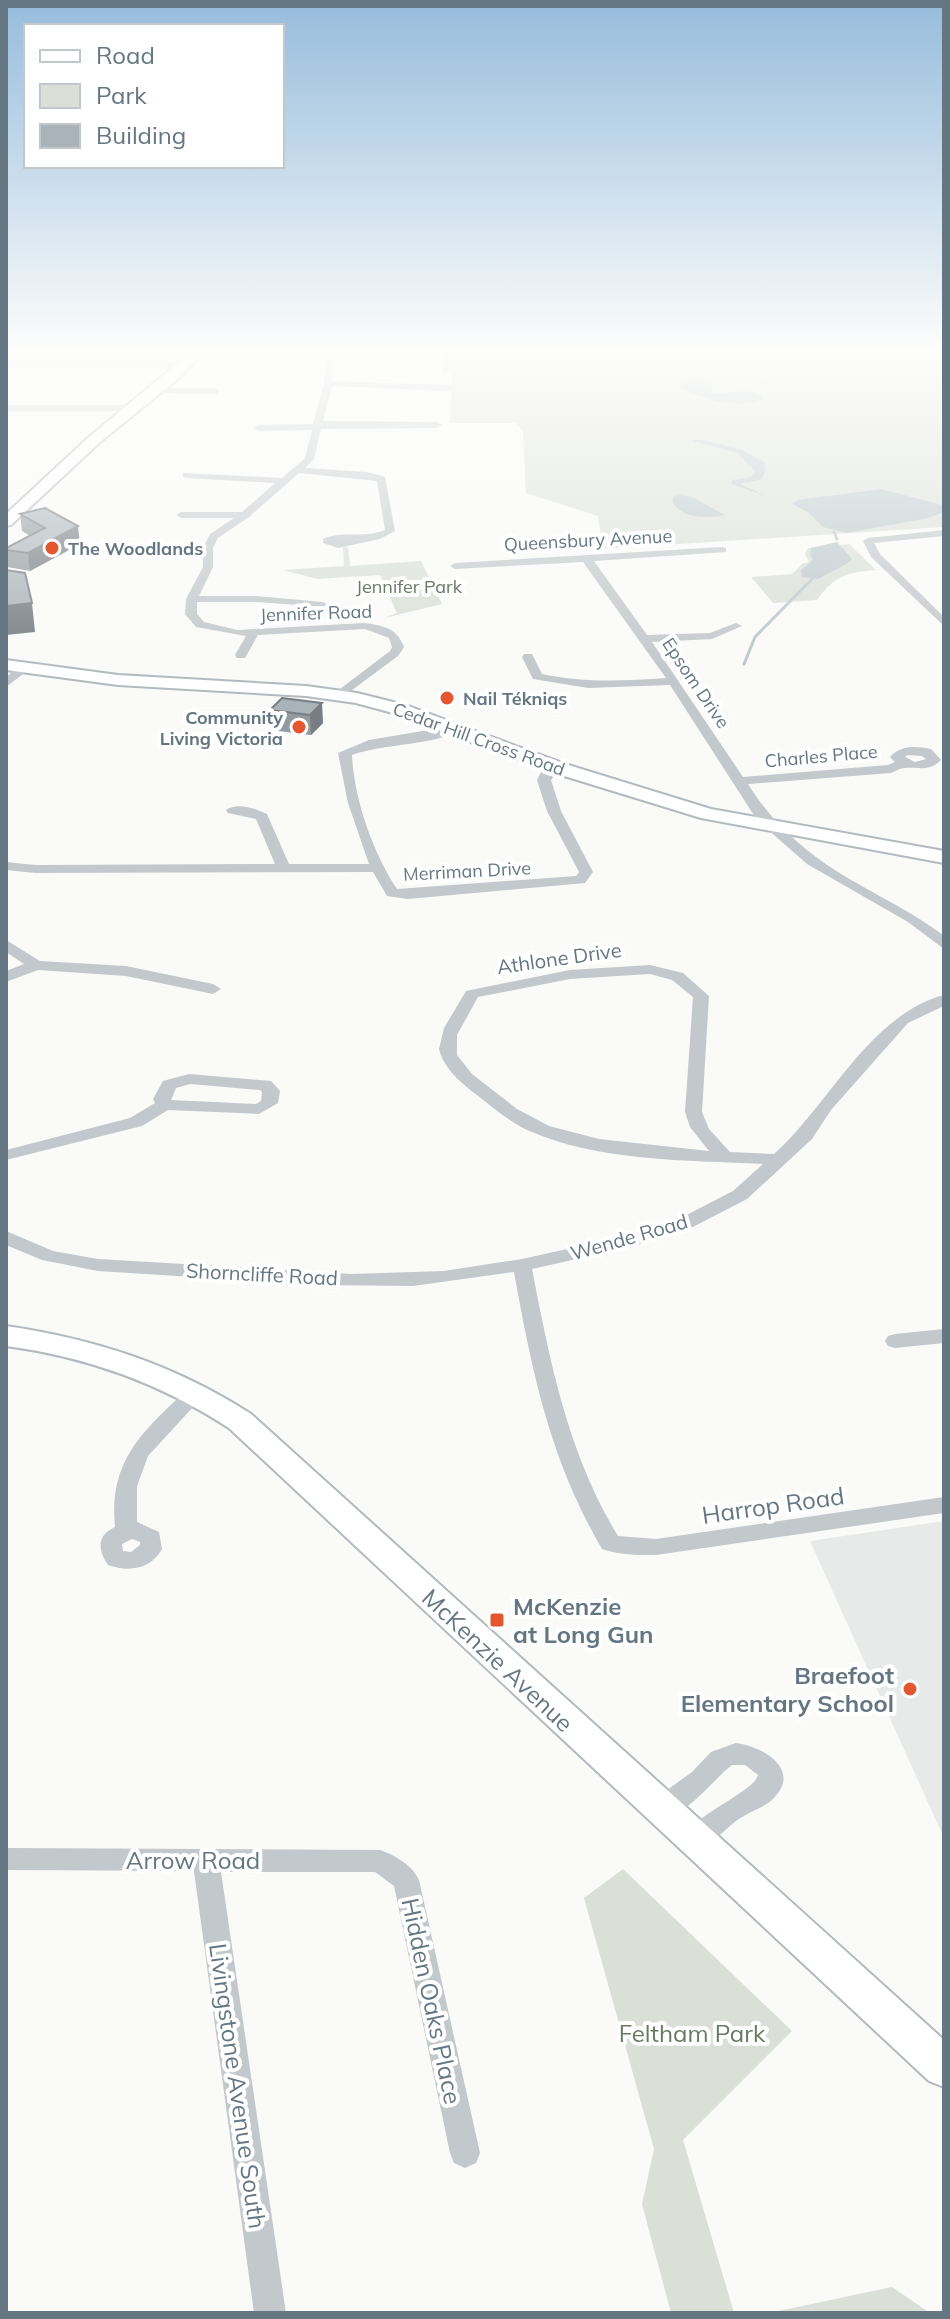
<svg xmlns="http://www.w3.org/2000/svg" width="950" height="2319" viewBox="0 0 950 2319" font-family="Mulish,sans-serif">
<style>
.built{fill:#e8e9e9}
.green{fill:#dadfd7}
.water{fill:#bbc7cb}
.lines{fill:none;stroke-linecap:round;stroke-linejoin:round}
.stream{stroke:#bbc7cb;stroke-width:3}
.secondary-casing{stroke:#b3babf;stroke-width:4}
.street{fill:#c3c8cc;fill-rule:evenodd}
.secondary{fill:#fff;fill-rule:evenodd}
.wall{fill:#929a9f}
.shaded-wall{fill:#777d82}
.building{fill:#aab3b9;stroke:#777d82;stroke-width:2}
.poi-dot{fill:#e4572e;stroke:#fff;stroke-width:3}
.labels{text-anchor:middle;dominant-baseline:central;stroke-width:8;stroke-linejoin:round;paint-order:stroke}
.far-street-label{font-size:18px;fill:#657683;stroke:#fff}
.far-poi-label{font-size:18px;font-weight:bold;fill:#657683;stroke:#fff;text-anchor:start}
.far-park-label{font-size:18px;fill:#687a64;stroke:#fff}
.street-label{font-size:20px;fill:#657683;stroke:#fff}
.near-street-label{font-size:24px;fill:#657683;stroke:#fff}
.near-poi-label{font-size:24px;font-weight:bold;fill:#657683;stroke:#fff;text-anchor:start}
.near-park-label{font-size:24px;fill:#687a64;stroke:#fff}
</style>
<rect width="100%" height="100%" fill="#fafaf8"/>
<path class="built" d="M6,348H190L173,363L6,362Z
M944,1521V1838L810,1541Z"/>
<path class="green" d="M454,348H938L944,357V527L603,549L598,516L526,493L523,431L516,423H450Z
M849,544L876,570C847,572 834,576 817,600L773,603L751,577L792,574L802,564L809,562L805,554L808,548Z
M343,547H348L350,566L421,561L442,604L384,618L397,613L380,575L317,579L283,570L344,566Z
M623,1869L792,2031L683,2140L734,2313H671L642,2204L654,2149L584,1898Z
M892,2287L930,2313H769Z"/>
<path class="water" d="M699,380L714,386L710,392C729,397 747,384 763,398C737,412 699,397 675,386Z
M700,439L742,450L764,462L766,469L762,479L740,484L766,496L731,484L733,480L751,477L755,472L738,453L692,441Z
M881,489L942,505L944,512L928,518L847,533L823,527L808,512L792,504L797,500Z
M679,495L692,497L725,515C708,518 684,520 673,503V497Z
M837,542L852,559L848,563L818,579L802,577L801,570L813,560L810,554L811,548Z"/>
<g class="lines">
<path class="stream" d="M834,532L837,539
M744,664L755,637L814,577"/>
<g class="secondary-casing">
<path id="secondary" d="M196,348H209L179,378L99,443L11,525L6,526V514L89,437Z
M6,660L118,675L306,686L357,693L405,705L562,763L711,809L944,851V863L701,818L548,771L393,713L356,703L306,696L118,685L6,670Z
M6,1326C95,1339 175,1365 251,1414L944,2040V2087L929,2081L229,1428C160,1383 88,1357 6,1346Z"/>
</g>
<path class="street" d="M327,348H335L332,381L450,385L454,388L450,391L332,386L323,421L437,422L442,425L437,428L321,429L314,459L305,468L367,472L385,477L395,531L380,539L338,548L323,543V539C343,530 362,539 385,530L377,481L299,473L249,517L218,538L213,548V567L199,596H256L323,602L329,605L327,607L256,602H197V614L204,622L237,630L365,623C384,626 397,628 404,647L398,656L340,699L336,698V692L390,651L392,647L389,638L365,629L258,635L245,658H237L235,655L246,636L196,627L185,614L186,599L203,567V548L210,534L234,518H181L176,515L181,512H242L275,483L186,478L183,477V473L282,478L305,458L312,430L259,431L254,428L259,425L313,424L324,383Z
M444,348H452L450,370L446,373L442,370Z
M6,362L185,363L189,366L185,369L6,368Z
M155,388H216L220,391L216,394L152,393Z
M6,405H134L138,408L134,411H6Z
M944,530V536L874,543L880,554L944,617V626L871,557L863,541L868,538Z
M722,547L726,548V552L594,561L647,635L710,633L736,623L742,626L712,639L652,642L743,777L888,765L895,762L890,757C901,745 915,746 931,749L941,760C929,772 920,767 905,768C900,768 896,771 891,773L748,784C766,813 788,836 816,857C856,887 904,905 944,936V949L908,922L807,864L757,820L670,685L588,688L533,679L522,657L524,654H532L542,674C583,683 624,681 666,678L583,562L455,569L450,566L455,563ZM907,755L922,756L926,759L915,762L905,757Z
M21,665L31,668L6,687V677Z
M452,726L458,730C439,745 380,744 352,755C354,799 373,853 397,889L576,876L579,872L547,811L537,780L542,770L555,763L562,767L551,780L561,811L593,872L585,883L408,899L387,896L373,872L35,873L6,870V862L35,865L275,864L256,819L228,813L226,810C237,802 255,808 267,814L289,864H369L348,803L338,753L369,740Z
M6,940L40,961L126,966L213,984L221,989L213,994L126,976L38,970L6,982V971L24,964L6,952Z
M650,965L683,973L709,996L702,1112L709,1129L730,1152L774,1154C829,1105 869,1015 944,995V1006L908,1023L831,1110L812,1139L747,1199L687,1230L630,1247L532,1269C550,1362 568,1454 618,1536L656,1539L944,1497V1513L656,1555C637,1555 620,1555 602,1549C550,1460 532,1372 514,1272L413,1286L320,1285L98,1271L42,1260L6,1245V1231L53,1251L98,1259L351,1274L444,1271L522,1259L626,1236L673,1222L733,1191L763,1164C686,1160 599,1162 527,1130C509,1121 493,1108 477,1095C461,1083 444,1069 439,1049L444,1028L466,991L570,970ZM650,974L672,980L693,997L685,1112L690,1127L709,1151L599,1139L549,1126L517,1109L472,1074L457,1055V1035L478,997L570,979Z
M189,1074L271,1081L280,1091L278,1103L259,1114L168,1110L142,1126L6,1160V1150L130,1118L155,1103L153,1099L163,1081ZM190,1084L260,1090L262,1092L261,1101L256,1104L171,1100L176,1088Z
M944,1329V1343L895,1348L888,1346L885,1341L888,1336L895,1334Z
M196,1386L203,1388L206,1393L148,1456L137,1486V1522L159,1532L162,1549C150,1570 129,1572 108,1565C98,1550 96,1536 115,1527C108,1460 144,1430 189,1388ZM132,1539L140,1542V1545L131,1552L123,1551L122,1544Z
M736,1743C762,1746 802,1769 774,1798C764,1808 748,1812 736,1821C725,1829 715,1842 702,1848C696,1852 691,1850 685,1848L681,1840C694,1814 754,1792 758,1775L745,1765H732C712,1780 680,1826 652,1817L648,1809L652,1801L692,1772L711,1752Z
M6,1848L380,1850C395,1855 413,1866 419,1880L480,2153L476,2163L465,2168L454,2163L450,2153L394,1886L375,1872H221L286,2313H254L194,1871L6,1870Z"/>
<use href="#secondary" class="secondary"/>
</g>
<path class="wall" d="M20,514L80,544L30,571L7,567L6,548L30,536L22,531Z
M282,698L323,723L311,735L271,730L270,710Z"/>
<path class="shaded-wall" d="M78,526L80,544L30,571L28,553Z
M32,603L35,632L6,635V606Z
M322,703L323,723L311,735L310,715Z"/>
<path class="building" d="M45,508L78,526L28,553L6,550V548L45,528L20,514Z
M6,570L25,573L32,603L6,606Z
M282,698L322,703L310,715L270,710Z"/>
<linearGradient id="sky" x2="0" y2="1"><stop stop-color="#96bcdc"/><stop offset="0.52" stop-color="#fdfdfc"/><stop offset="1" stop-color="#fdfdfc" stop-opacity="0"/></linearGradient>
<rect width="950" height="673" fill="url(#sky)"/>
<g class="poi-dot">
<circle cx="52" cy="548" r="8"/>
<circle cx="447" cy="698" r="8"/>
<circle cx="299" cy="727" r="8"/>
<rect x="489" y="1612" width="16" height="16" rx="4"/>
<circle cx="910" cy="1689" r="8"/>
</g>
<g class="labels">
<g class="far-street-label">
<text transform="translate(588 540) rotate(-3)">Queensbury Avenue</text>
<text transform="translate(316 613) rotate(-2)">Jennifer Road</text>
<text transform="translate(696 683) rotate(56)">Epsom Drive</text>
<text transform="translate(479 739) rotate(20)">Cedar Hill Cross Road</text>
<text transform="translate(821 756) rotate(-5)">Charles Place</text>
<text transform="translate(467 871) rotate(-3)">Merriman Drive</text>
</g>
<g class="far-poi-label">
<text x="68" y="548">The Woodlands</text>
<text x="463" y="698">Nail Tékniqs</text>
<text x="283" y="717" text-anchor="end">Community<tspan x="283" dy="21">Living Victoria</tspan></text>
</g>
<g class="far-park-label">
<text x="409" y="586">Jennifer Park</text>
</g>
<g class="street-label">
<text transform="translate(559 958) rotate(-8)">Athlone Drive</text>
<text transform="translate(629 1237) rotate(-16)">Wende Road</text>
<text transform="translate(262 1274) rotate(3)">Shorncliffe Road</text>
</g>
<g class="near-street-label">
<text transform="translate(773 1505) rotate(-8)">Harrop Road</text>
<text transform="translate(498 1660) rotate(43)">McKenzie Avenue</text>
<text x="193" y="1860">Arrow Road</text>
<text transform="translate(432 2001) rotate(78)">Hidden Oaks Place</text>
<text transform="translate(238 2086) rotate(82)">Livingstone Avenue South</text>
</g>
<g class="near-poi-label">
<text x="513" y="1606">McKenzie<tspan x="513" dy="28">at Long Gun</tspan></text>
<text x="894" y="1675" text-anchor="end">Braefoot<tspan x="894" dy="28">Elementary School</tspan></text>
</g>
<g class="near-park-label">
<text x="692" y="2033">Feltham Park</text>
</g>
</g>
<rect width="950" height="2319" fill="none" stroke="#657683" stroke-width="16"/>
<rect x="24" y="24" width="260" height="144" fill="#ffffff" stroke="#c1c8cd" stroke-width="2"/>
<rect x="40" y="50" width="40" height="12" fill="#ffffff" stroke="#c1c8cd" stroke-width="2"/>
<text x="96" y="64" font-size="24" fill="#657683">Road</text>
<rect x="40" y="84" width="40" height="24" fill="#dadfd7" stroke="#c1c8cd" stroke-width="2"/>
<text x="96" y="104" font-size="24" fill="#657683">Park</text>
<rect x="40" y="124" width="40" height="24" fill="#aab3b9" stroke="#c1c8cd" stroke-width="2"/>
<text x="96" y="144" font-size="24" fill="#657683">Building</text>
</svg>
